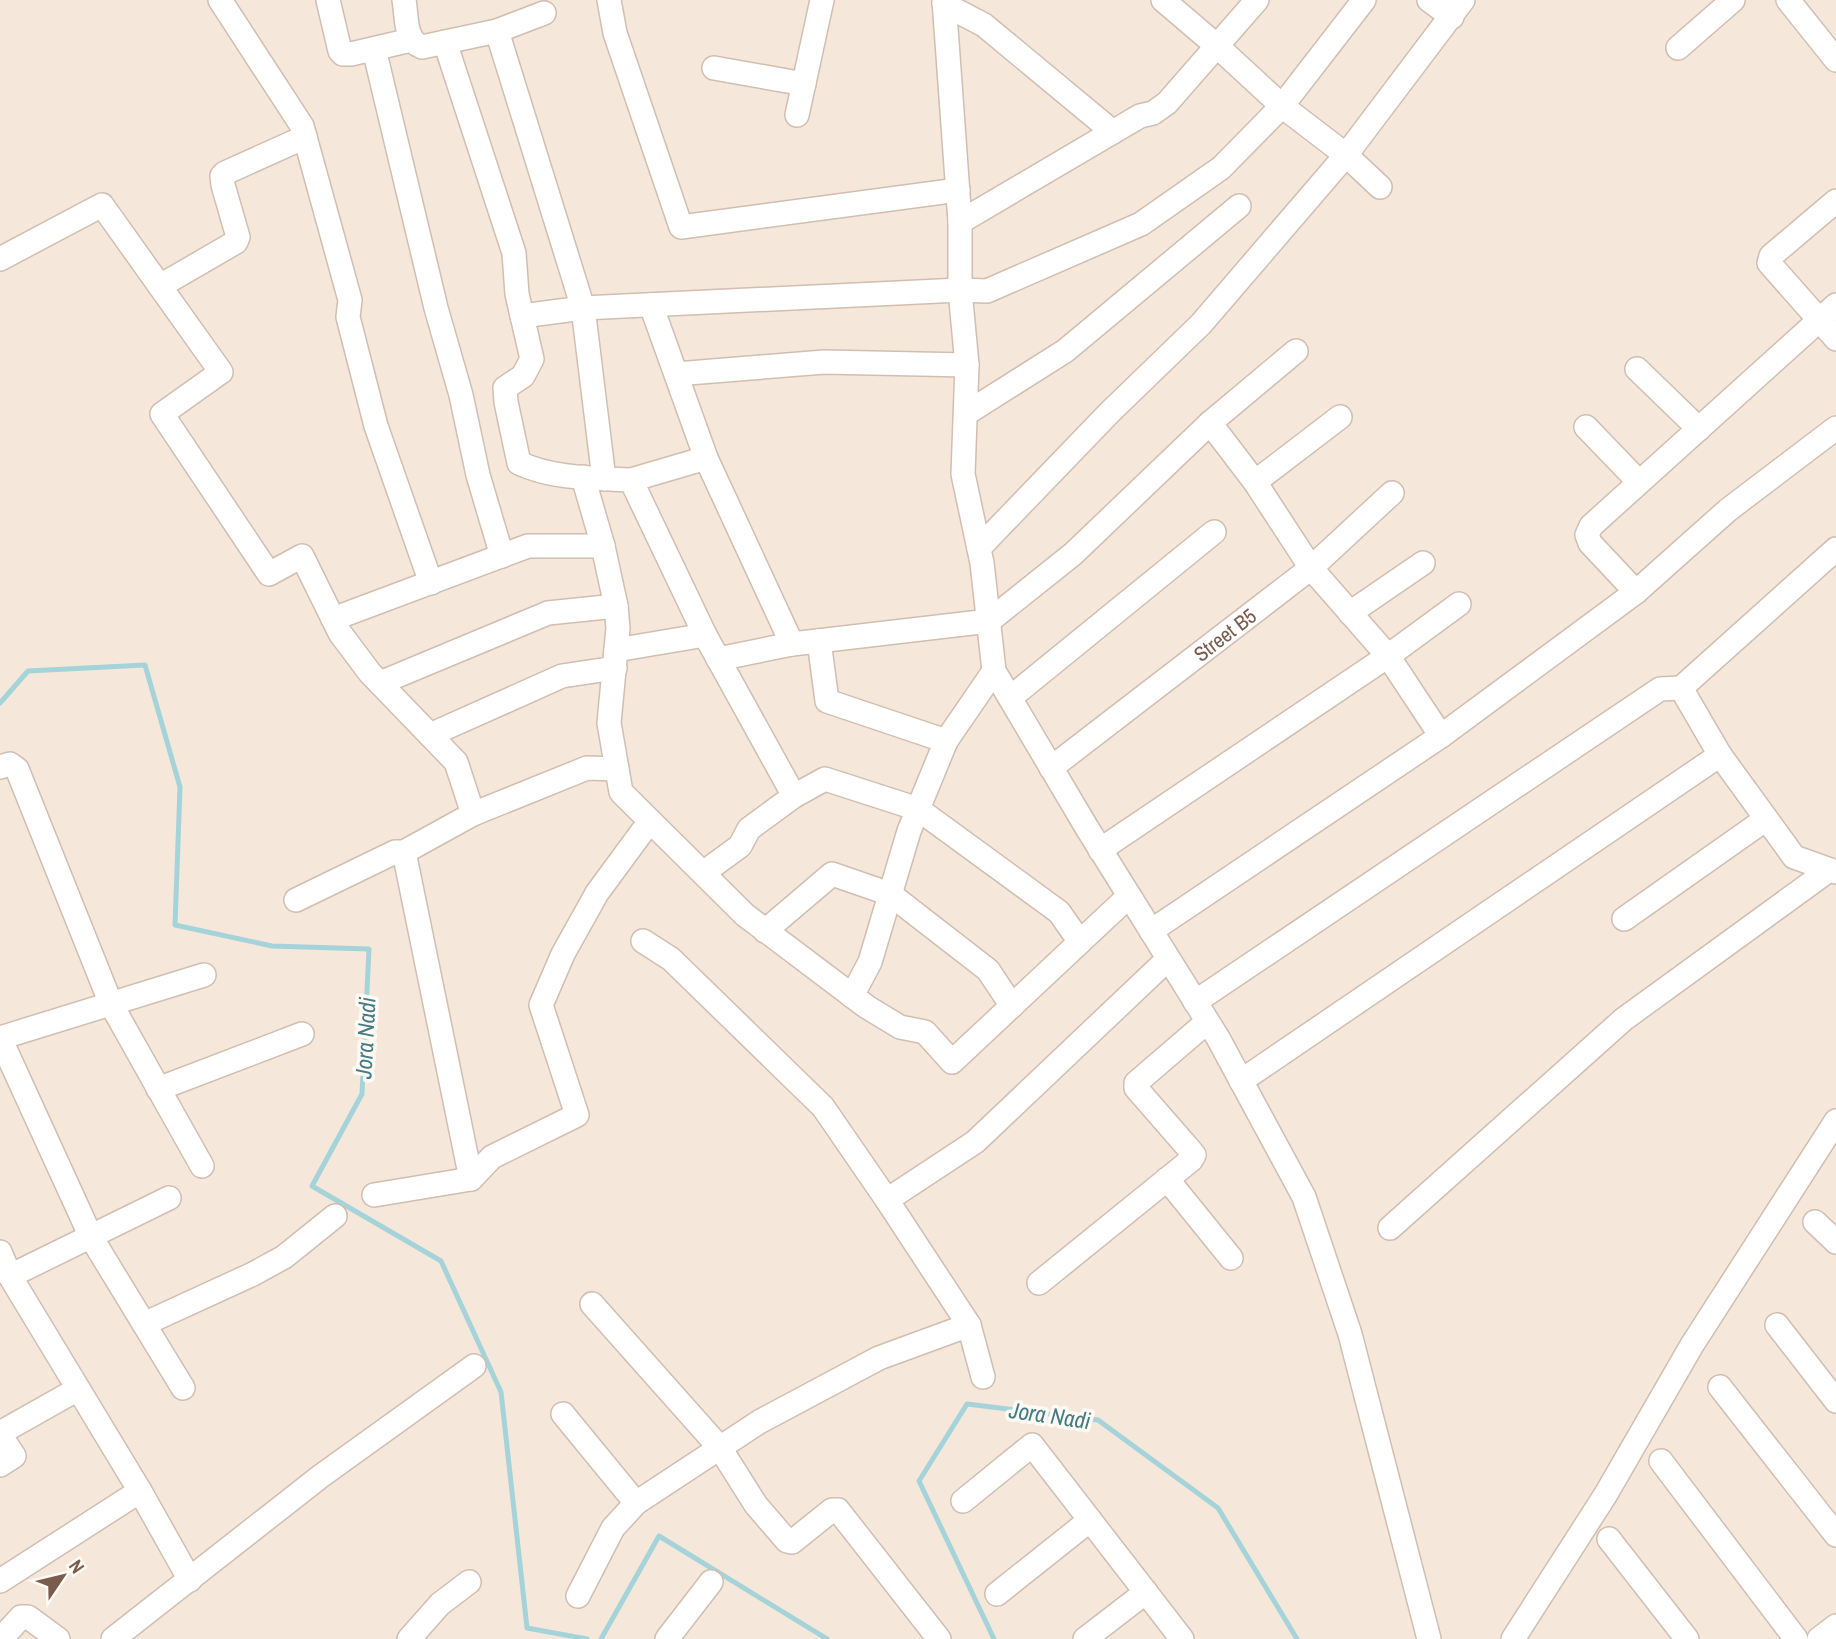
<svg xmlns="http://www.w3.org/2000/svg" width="1836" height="1639" viewBox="0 0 1836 1639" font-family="'Archivo Narrow',sans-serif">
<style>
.residential{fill:#f5e8da}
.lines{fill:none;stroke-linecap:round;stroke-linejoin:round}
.stream{stroke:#a5d3da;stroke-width:5}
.minor-casing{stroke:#d1beb0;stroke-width:26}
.minor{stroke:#fff;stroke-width:23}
.labels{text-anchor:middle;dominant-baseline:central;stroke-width:7;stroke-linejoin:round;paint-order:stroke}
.street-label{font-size:21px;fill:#7a5c4d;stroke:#fffaf3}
.water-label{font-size:23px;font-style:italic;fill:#437c86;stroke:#fffaf3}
</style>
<rect width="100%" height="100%" fill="#fdf6ec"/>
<path class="residential" d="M0,0H1836V1639H0Z"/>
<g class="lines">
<path class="stream" d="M0,703L28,671L145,665L180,787L175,925L272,946L369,949L362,1094L312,1186L441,1261L501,1392L527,1628L587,1639
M601,1639L659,1536L827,1639
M994,1639L919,1481L967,1404L1098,1420L1218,1508L1297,1639"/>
<g class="minor-casing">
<g id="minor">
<path d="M220,0L302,126L350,300L348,317L376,426L431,583"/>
<path d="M328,0L340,51L343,54H351L411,40"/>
<path d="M404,0C407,16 404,40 422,47L497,31L544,13"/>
<path d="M609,0L615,33L681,227L958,190"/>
<path d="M944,0L960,222V290L967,365L963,474L982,563L994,671L1087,828L1218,1038L1304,1197L1350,1334L1429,1639"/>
<path d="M1163,0L1217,46L1282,106L1346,155L1380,187"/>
<path d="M1429,0L1452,17"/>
<path d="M1788,0L1836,60"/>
<path d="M944,4L984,25L1113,132"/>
<path d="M497,31L583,308L604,479"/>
<path d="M445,42L514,253L517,294L532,359L523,376L505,388L506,402L519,463C553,479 594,478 631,480L705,635"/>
<path d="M1678,48L1733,0"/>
<path d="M374,49L436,308L461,395L478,475L502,556"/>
<path d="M714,68L804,84"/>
<path d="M797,115L822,0"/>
<path d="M1836,201L1771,256L1769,263L1836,339"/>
<path d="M960,222L1140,116L1153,113L1167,103L1257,0"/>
<path d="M0,259L102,205L221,372L162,414L269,574L302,556L340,633L370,673L456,762L473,814"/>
<path d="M160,286L236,242L238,237L223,185L222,176L225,173L305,137"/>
<path d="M651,305L706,458"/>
<path d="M522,316L583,308L960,290L987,291L1141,224L1221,168L1282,106L1364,0"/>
<path d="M1637,369L1699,429"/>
<path d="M676,374L824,362L967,365"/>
<path d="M967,413L1065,351L1239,206"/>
<path d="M1210,423L1296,351"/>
<path d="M1586,427L1639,482"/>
<path d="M583,477L603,546L616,606L618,628L609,723L621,792L745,915L867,1007L900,1027L925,1032L952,1062L1129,896"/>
<path d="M631,480L706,458L792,644L718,659"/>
<path d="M1255,482L1311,568L1388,656L1441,736"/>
<path d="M979,548L1110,412L1201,324L1346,155L1463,0"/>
<path d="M1636,592L1590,543L1587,535L1591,526L1836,305"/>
<path d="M1350,613L1423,563"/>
<path d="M333,619L528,546H603"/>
<path d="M819,641L827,701L946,741"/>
<path d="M792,644L989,621L1073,554L1210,423L1255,482L1340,417"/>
<path d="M616,650L705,635L794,796L749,829L740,846L703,873"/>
<path d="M380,683L548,613L616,606"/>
<path d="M1681,688L1720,755"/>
<path d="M1010,698L1214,532"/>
<path d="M430,735L562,676L615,668"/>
<path d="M0,767L10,764L17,769L111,1004L202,1166"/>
<path id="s1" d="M1051,768L1311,568L1392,493"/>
<path d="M794,796L825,779L918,809L1059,912L1080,942"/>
<path d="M1100,850L1388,656L1459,604"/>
<path d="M296,900L395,852H404L473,814L587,768L617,769"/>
<path d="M1624,919L1766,819"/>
<path d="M765,931L832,874L890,894L988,970L1012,1006"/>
<path d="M1151,931L1441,736L1636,592L1728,510L1836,428"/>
<path d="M643,941L671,959L823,1107L887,1200L975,1142L1168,959"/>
<path d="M852,996L870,962L909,831L946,741L994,671"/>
<path d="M1195,1002L1660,689L1681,688L1836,549"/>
<path d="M0,1038L91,1237L183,1388"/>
<path d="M0,1038L204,975"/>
<path d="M1241,1081L1720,755L1794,857L1836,872"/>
<path d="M158,1089L302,1034"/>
<path d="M471,1179L492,1157L577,1115L541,1005L563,954L597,893L650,821"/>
<path d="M1167,1179L1231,1258"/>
<path d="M374,1195L471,1179L404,852"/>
<path d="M887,1200L969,1325L983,1377"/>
<path d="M1815,1222L1836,1242"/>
<path d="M1390,1228L1624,1019L1829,870"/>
<path d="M0,1252L10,1276L140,1491"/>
<path d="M10,1276L169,1198"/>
<path d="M1039,1283L1191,1160L1194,1155L1190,1150L1136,1088V1083L1207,1022"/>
<path d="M592,1304L720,1448L756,1505L787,1541L792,1542L832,1510H838L939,1639"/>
<path d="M144,1324L253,1274L284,1257L335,1216"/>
<path d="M1777,1325L1836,1401"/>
<path d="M1720,1387L1836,1535"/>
<path d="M563,1414L636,1503"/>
<path d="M0,1433L78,1389"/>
<path d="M0,1435L14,1456L0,1465"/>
<path d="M1661,1461L1796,1639"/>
<path d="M963,1501L1032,1445L1182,1639"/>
<path d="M1609,1539L1687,1639"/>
<path d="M0,1581L140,1491L190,1580"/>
<path d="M997,1594L1090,1520"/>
<path d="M578,1596L613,1528L636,1503L759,1422L879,1358L969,1325"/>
<path d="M1,1639L21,1617H28L58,1639"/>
<path d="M113,1639L321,1476L474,1366"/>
<path d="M409,1639L440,1604L469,1582"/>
<path d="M667,1639L711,1582"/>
<path d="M1085,1639L1146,1592"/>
<path d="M1513,1639L1606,1494L1692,1345L1836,1121"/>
<path d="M1819,1639L1836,1626"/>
</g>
</g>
<use href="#minor" class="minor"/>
</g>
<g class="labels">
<g class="street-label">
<text stroke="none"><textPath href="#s1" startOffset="219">Street B5</textPath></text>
</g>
<g class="water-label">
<text transform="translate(365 1038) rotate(-87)">Jora Nadi</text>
<text transform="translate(1050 1415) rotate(8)">Jora Nadi</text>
</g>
</g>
<g transform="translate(63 1576) rotate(55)" stroke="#fffaf3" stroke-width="5" paint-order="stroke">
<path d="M0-5L12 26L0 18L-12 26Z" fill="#7a5c4d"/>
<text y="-10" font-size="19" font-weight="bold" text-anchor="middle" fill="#7a5c4d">N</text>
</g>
</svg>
